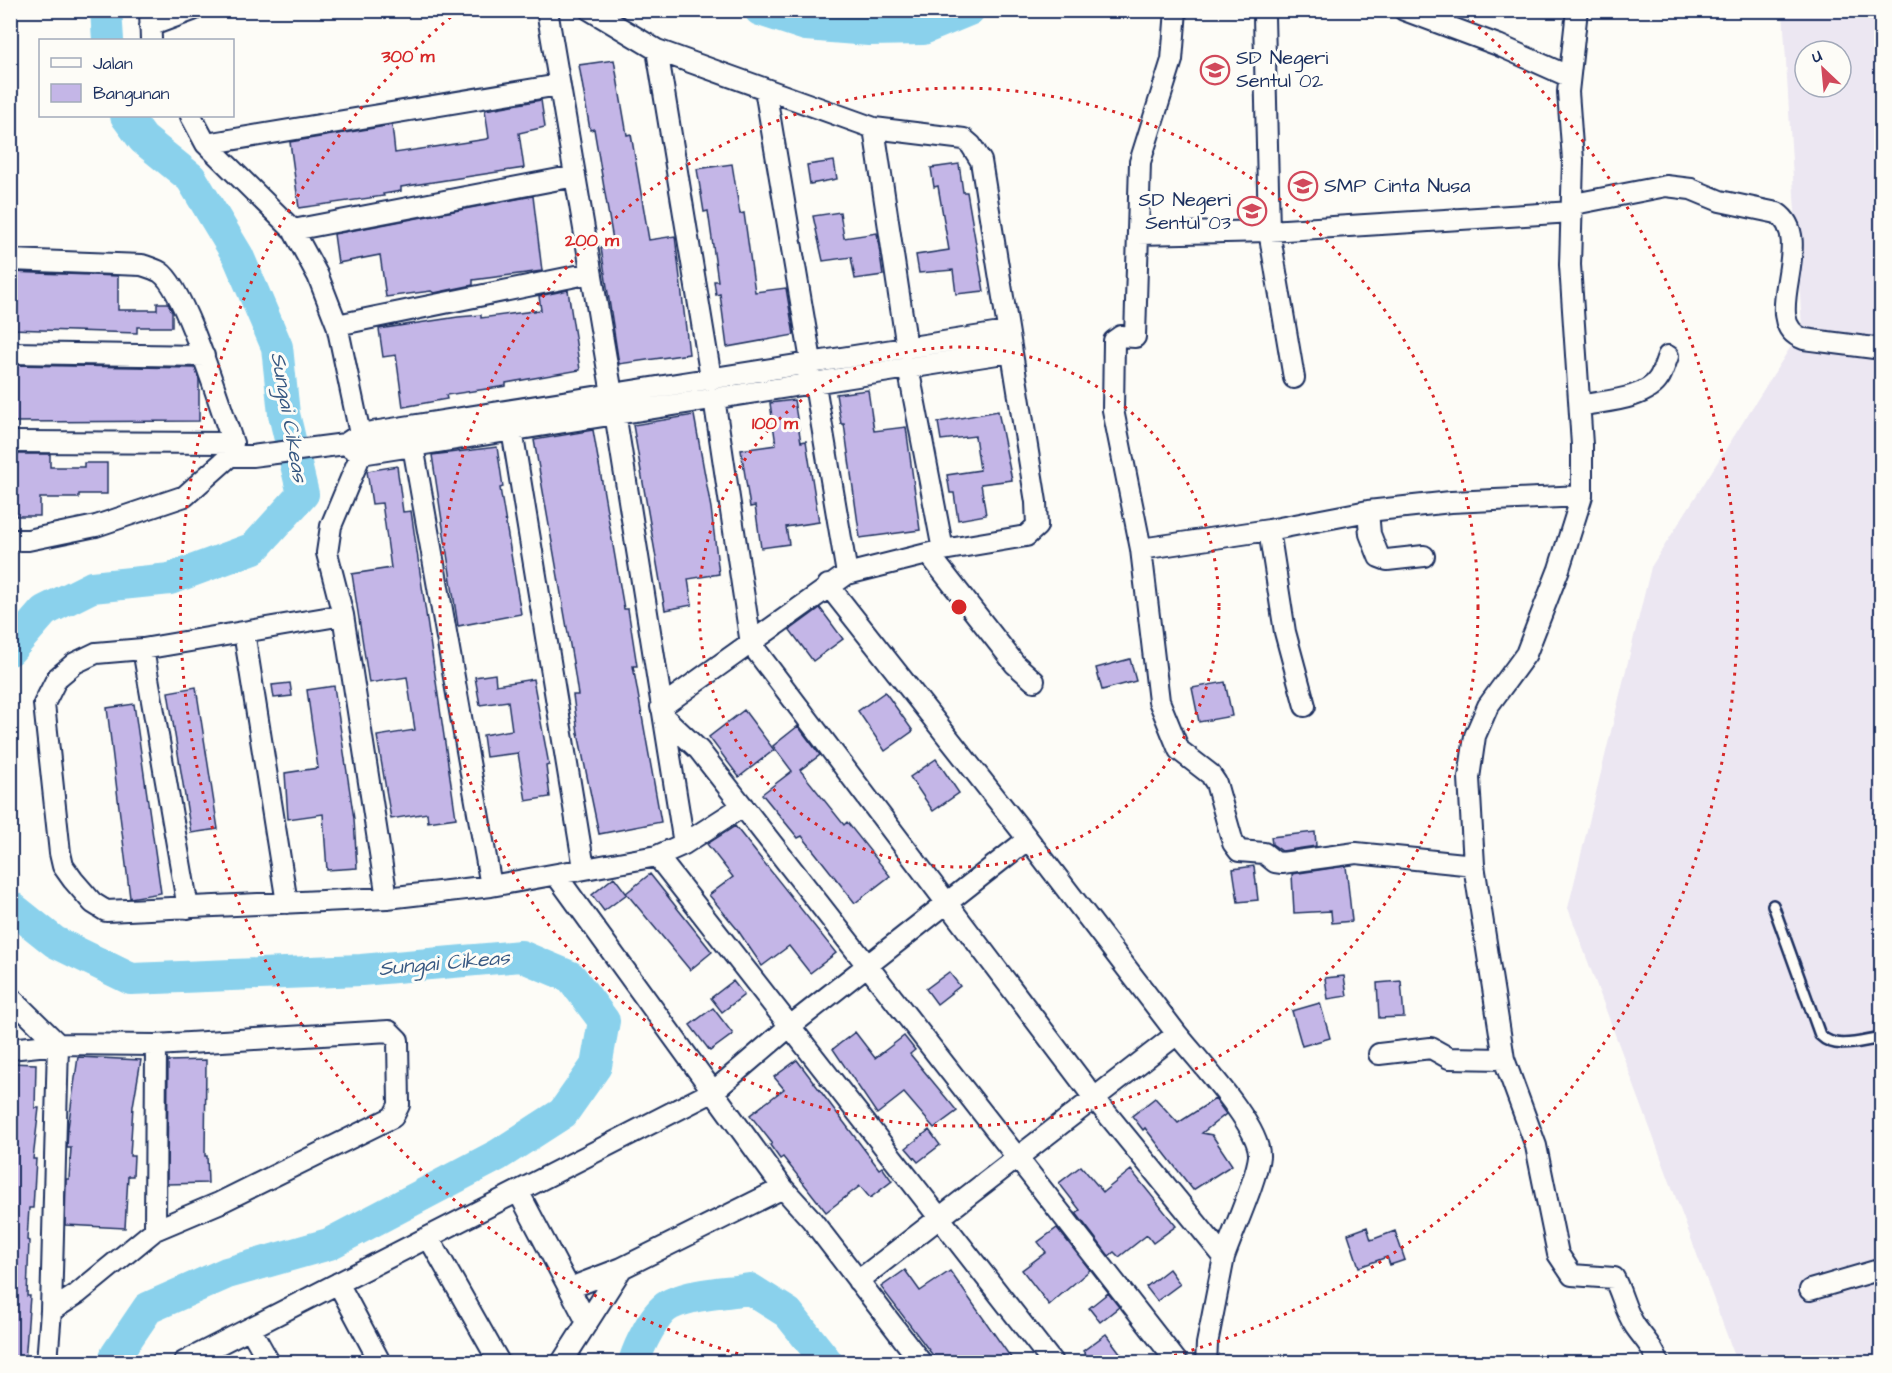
<svg xmlns="http://www.w3.org/2000/svg" width="1892" height="1373" viewBox="0 0 1892 1373" font-family="'Architects Daughter',sans-serif">
<style>
.built{fill:#ece7f2;fill-rule:evenodd}
.lines{fill:none;stroke-linecap:round;stroke-linejoin:round}
.river{stroke:#8ad1ec;stroke-width:32}
.building{fill:#c4b6e7;stroke:#1b2f5e;stroke-width:1.5}
.lane-casing{stroke:#1b2f5e;stroke-width:14}
.street-casing{stroke:#1b2f5e;stroke-width:24}
.lane{stroke:#fdfcf7;stroke-width:9}
.street{stroke:#fdfcf7;stroke-width:20}
.ring{fill:none;stroke:#d62828;stroke-width:3;stroke-dasharray:3 6}
.labels{text-anchor:middle;dominant-baseline:central;stroke-width:6;stroke-linejoin:round;paint-order:stroke}
.poi-label{font-size:20px;fill:#1b2f5e;stroke:#fdfcf7;text-anchor:start}
.water-label{font-size:21px;font-style:italic;fill:#375882;stroke:#fdfcf7}
.centre{fill:#d62828;stroke:#fdfcf7;stroke-width:3}
.ring-label{font-size:18px;text-anchor:middle;font-weight:bold;fill:#d62828;stroke:#fdfcf7;stroke-width:6;stroke-linejoin:round;paint-order:stroke}
</style>
<rect width="100%" height="100%" fill="#fdfcf7"/>
<filter id="ink" filterUnits="userSpaceOnUse"><feTurbulence type="fractalNoise" baseFrequency=".0167" numOctaves="2"/><feDisplacementMap in="SourceGraphic" scale="12" xChannelSelector="R" yChannelSelector="G"/><feConvolveMatrix kernelMatrix="1 2 1 2 8 2 1 2 1" color-interpolation-filters="sRGB"/></filter>
<g filter="url(#ink)">
<path class="built" d="M1783,11H1881V1362H1737L1568,908L1651,567L1802,329ZM1805,51H1841V87H1805Z"/>
<g class="lines">
<path class="river" d="M106,10L108,40
M760,10L806,25L869,30L923,29L969,10
M10,650L44,611L92,587L170,579L254,548L303,494L284,414L277,347L238,256L191,178L143,139L126,116
M10,906L55,942L131,979L361,970L521,956L571,977L604,1021L596,1066L563,1113L498,1155L329,1244L227,1273L148,1308L116,1355L114,1362
M634,1362C639,1346 655,1311 671,1304C695,1293 725,1293 750,1289L788,1313L827,1362"/>
</g>
<path class="building" d="M614,60L627,135L631,134L649,240L675,236L689,354L619,364L601,248L614,246L594,129L590,130L579,65Z
M541,100L545,127L519,133L524,168L401,187V191L383,194L384,196L299,208L290,142L392,125L395,153L487,139L489,138L485,110Z
M834,161L837,179L810,184L807,165Z
M732,164L740,214L744,213L755,292L786,288L794,335L727,347L720,294L716,295L714,281H718L708,211L704,212L697,169Z
M959,164L963,192H967L984,291L956,294L953,270L919,273L916,255L949,250L938,186L934,187L931,168Z
M533,196L542,271L473,280V285L434,293L431,291L386,297L380,255L338,263L334,234Z
M840,212L844,238L877,233L883,275L855,279L851,257L823,261L813,216Z
M10,272L118,276V310H157V303H168L172,312V327H137V333L10,329Z
M568,290L580,370L506,383V386L446,395L447,399L403,407L396,355L383,357L379,329L458,317L481,315V318L541,310L539,296Z
M10,365L195,368L199,379V421L10,422Z
M868,390L874,431L906,427L920,530L860,538L844,424H841L836,394Z
M794,400L801,442L806,441L819,522L786,527L789,544L761,548L755,506L750,507L741,450L776,445L770,403Z
M998,411L1012,480L981,484L986,515L958,520L954,493H950L947,475L980,470L975,436L941,440L938,422Z
M694,415L711,508L719,574L688,579L692,605L665,610L633,425Z
M593,430L624,609H628L637,666H633L661,822L599,834L578,733L573,695H578L573,662L534,440Z
M497,447L503,487L500,488L521,614L458,626L432,455Z
M15,454H50V467H84V463H107V494H79V498H40V516H16Z
M397,466L403,512L411,511L456,818L428,822L427,813L391,819L377,736L415,730L409,691L407,677L369,683L352,574L391,568L382,503L372,504L367,471Z
M820,608L843,639L813,661L790,630Z
M1130,659L1136,681L1102,690L1096,668Z
M495,674L496,685L533,679L549,765L546,766L550,797L526,801L518,753L486,757L483,735L512,730L508,701L480,705L475,677Z
M1225,682L1232,716L1199,722L1192,688Z
M290,683L292,696L274,698L272,685Z
M334,686L354,819L357,868L327,870L323,814L288,819L285,773L318,768L307,690Z
M196,687L218,829L191,833L168,692Z
M885,692L913,731L885,751L858,711Z
M134,704L161,893L130,898L107,708Z
M744,710L774,750L739,777L709,737Z
M798,726L820,755L800,770L844,825L847,822L890,876L855,903L802,836L798,838L762,794L792,771L773,746Z
M936,759L959,793L933,811L910,777Z
M735,826L836,953L810,973L789,946L762,966L737,929L709,895L733,877L707,844Z
M1315,832L1316,846L1282,851L1272,844L1271,837Z
M1254,866L1258,900L1238,902L1233,869Z
M1346,866L1352,921L1332,923L1331,911L1294,913L1292,874Z
M650,874L712,952L690,970L627,894L604,911L592,895L614,877L626,893Z
M949,972L960,986L937,1004L926,989Z
M1344,976L1347,996L1328,999L1325,978Z
M733,981L744,995L722,1012L711,998Z
M1401,981L1404,1017L1379,1018L1377,983Z
M1320,1003L1330,1038L1302,1046L1292,1011Z
M713,1008L733,1034L710,1051L690,1025Z
M855,1032L875,1058L904,1036L915,1050L910,1054L957,1111L934,1128L904,1093L877,1114L833,1049Z
M78,1057L141,1060L133,1106L130,1156H134L133,1176H128L125,1228L65,1225L66,1179H69L71,1148H67L68,1128Z
M206,1060L205,1156H207L208,1183L167,1184L168,1061Z
M797,1060L879,1169L882,1167L892,1181L870,1198L860,1186L826,1212L783,1157L780,1159L770,1145L772,1143L750,1115L784,1089L774,1077Z
M10,1063L36,1064L35,1108H39L33,1159H36L33,1208H29L27,1240L29,1241L27,1296H30L25,1362H10Z
M1155,1098L1178,1123L1215,1099L1226,1114L1202,1133L1212,1135L1232,1165L1193,1190L1145,1128L1143,1130L1132,1116Z
M929,1130L940,1145L918,1162L906,1148Z
M1081,1166L1103,1192L1131,1170L1176,1226L1153,1243L1147,1235L1119,1257L1114,1252L1109,1256L1076,1213L1080,1210L1059,1183Z
M1367,1227L1371,1240L1395,1231L1405,1260L1390,1265L1387,1257L1359,1267L1348,1234Z
M1057,1228L1090,1270L1049,1305L1022,1270L1046,1252L1038,1242Z
M1169,1269L1180,1284L1157,1301L1146,1287Z
M905,1270L920,1291L950,1271L1014,1362H938L881,1287Z
M1108,1293L1119,1307L1100,1322L1089,1308Z
M1106,1334L1127,1362H1092L1083,1351Z"/>
<g class="lines">
<g class="lane-casing">
<path id="lane" d="M1773,905L1820,1035C1836,1051 1861,1041 1882,1038"/>
</g>
<g class="street-casing">
<path id="street" d="M150,10L151,40
M547,10L612,394L684,844
M590,10L657,50L874,128L964,139L971,145L981,161L1036,502L1037,526L1026,536L943,550L847,574
M1176,10L1172,60L1140,162L1135,337L1121,336L1114,341L1113,410L1141,549L1159,701L1179,750L1210,774L1216,783L1233,843L1239,851L1264,853L1275,862L1282,863L1356,853L1474,865
M1404,10L1498,45L1568,76
M1577,10L1568,92L1573,160L1570,265L1582,445V496L1559,569L1526,654L1488,706L1475,736L1469,778L1474,865L1504,1059L1536,1146L1558,1254L1572,1275L1614,1278C1622,1293 1625,1311 1635,1326C1644,1339 1653,1347 1658,1362
M1264,16L1269,231L1294,378
M150,26L193,10
M657,50L711,378
M191,116L206,144L293,230L318,276L337,325L360,434L361,454L331,526L327,553L343,615L387,898
M874,128L907,348
M206,144L559,85
M1574,204L1666,186L1691,189L1720,201L1777,213C1818,240 1756,323 1804,339L1882,349
M293,230L575,176
M1139,234L1269,231L1572,212
M10,260L142,265C148,267 155,269 160,272C185,288 221,410 233,443L230,456L185,496L96,526L28,540H10
M337,325L591,273
M1007,332L360,434L345,444L361,454L1010,352
M10,353L204,356
M908,367L943,550
M714,398L751,644L1095,1099L1224,1257L1207,1344L1206,1362
M1580,406C1602,401 1646,400 1659,378C1663,372 1665,363 1668,356
M512,430L584,868
M10,442L233,443
M413,446L491,886
M230,456H252L345,444
M1368,511L1370,534L1379,557L1387,560L1424,556
M1269,530L1285,632L1305,706
M1141,549L1269,530L1368,511L1451,502L1582,496
M929,554L1015,664L1034,681
M343,615L143,649L96,653L75,663L57,678L44,704L60,853L63,866L73,880L93,903L106,911L387,898L491,886L657,856L684,844L743,806
M244,632L287,903
M143,649L188,908
M661,707L847,574L765,89
M664,717L699,750L1177,1362
M1028,839L1177,1034
M657,856L1052,1362
M556,875L783,1188L811,1219L921,1362
M10,997L58,1044L51,1311
M10,1049L58,1044L156,1045L389,1031L398,1040L399,1105L393,1117L219,1203L155,1230L77,1294L51,1311L47,1362
M1379,1054L1431,1048L1449,1058L1504,1059
M519,1193L587,1322
M155,1230L156,1045
M429,1238L499,1362
M858,1281L1177,1034C1196,1058 1261,1127 1259,1156C1257,1179 1233,1231 1224,1257
M338,1283L380,1362
M570,1288L622,1268
M1810,1290L1882,1269
M250,1328L269,1362
M184,1362L714,1091L789,1027L1028,839L828,585
M562,1362L622,1268L783,1188"/>
</g>
<use href="#lane" class="lane"/>
<use href="#street" class="street"/>
</g>
</g>
<g class="ring">
<circle cx="959" cy="607" r="260"/>
<circle cx="959" cy="607" r="519"/>
<path d="M764 1361A779 779 0 0 1 453 15M1465 15A779 779 0 0 1 1154 1361"/>
</g>
<defs>
<g id="school-ring" transform="scale(1.5)"><circle r="9.5" fill="#fdfcf7" stroke="#d1495b" stroke-width="1.5"/><path d="M0-5L7-2L0 1L-7-2ZM-4 1L0 2.5L4 1V4Q0 6-4 4Z" fill="#d1495b"/></g>
</defs>
<g fill-rule="evenodd">
<use href="#school-ring" x="1215" y="70"/>
<use href="#school-ring" x="1303" y="186"/>
<use href="#school-ring" x="1252" y="211"/>
</g>
<g class="labels">
<g class="poi-label">
<text x="1236" y="58">SD Negeri<tspan x="1236" dy="23">Sentul 02</tspan></text>
<text x="1324" y="186">SMP Cinta Nusa</text>
<text x="1231" y="200" text-anchor="end">SD Negeri<tspan x="1231" dy="23">Sentul 03</tspan></text>
</g>
<g class="water-label">
<text transform="translate(289 417) rotate(80)">Sungai Cikeas</text>
<text transform="translate(444 963) rotate(-5)">Sungai Cikeas</text>
</g>
</g>
<circle cx="959" cy="607" r="9" class="centre"/>
<g class="ring-label">
<text x="408" y="62">300 m</text>
<text x="592" y="246">200 m</text>
<text x="775" y="429">100 m</text>
</g>
<rect width="1892" height="1373" fill="none" stroke="#fdfcf7" stroke-width="36"/>
<rect x="18" y="18" width="1856" height="1337" fill="none" stroke="#1b2f5e" stroke-width="2" filter="url(#ink)"/>
<rect x="39" y="39" width="195" height="78" fill="#fdfcf7" stroke="#a3aaba" stroke-width="1.5"/>
<rect x="51" y="58" width="30" height="9" fill="#fdfcf7" stroke="#a3aaba" stroke-width="1.5"/>
<text x="93" y="69" font-size="18" fill="#1b2f5e">Jalan</text>
<rect x="51" y="84" width="30" height="18" fill="#c4b6e7" stroke="#a3aaba" stroke-width="1.5"/>
<text x="93" y="99" font-size="18" fill="#1b2f5e">Bangunan</text>
<g transform="translate(1823 69) rotate(334)"><circle r="28" fill="#fdfcf7" stroke="#a3aaba" stroke-width="1.5"/>
<path d="M0-4.5L10 22L0 15L-10 22Z" fill="#d1495b"/>
<text y="-9" font-size="16" font-weight="bold" text-anchor="middle" fill="#1b2f5e">U</text>
</g>
</svg>
